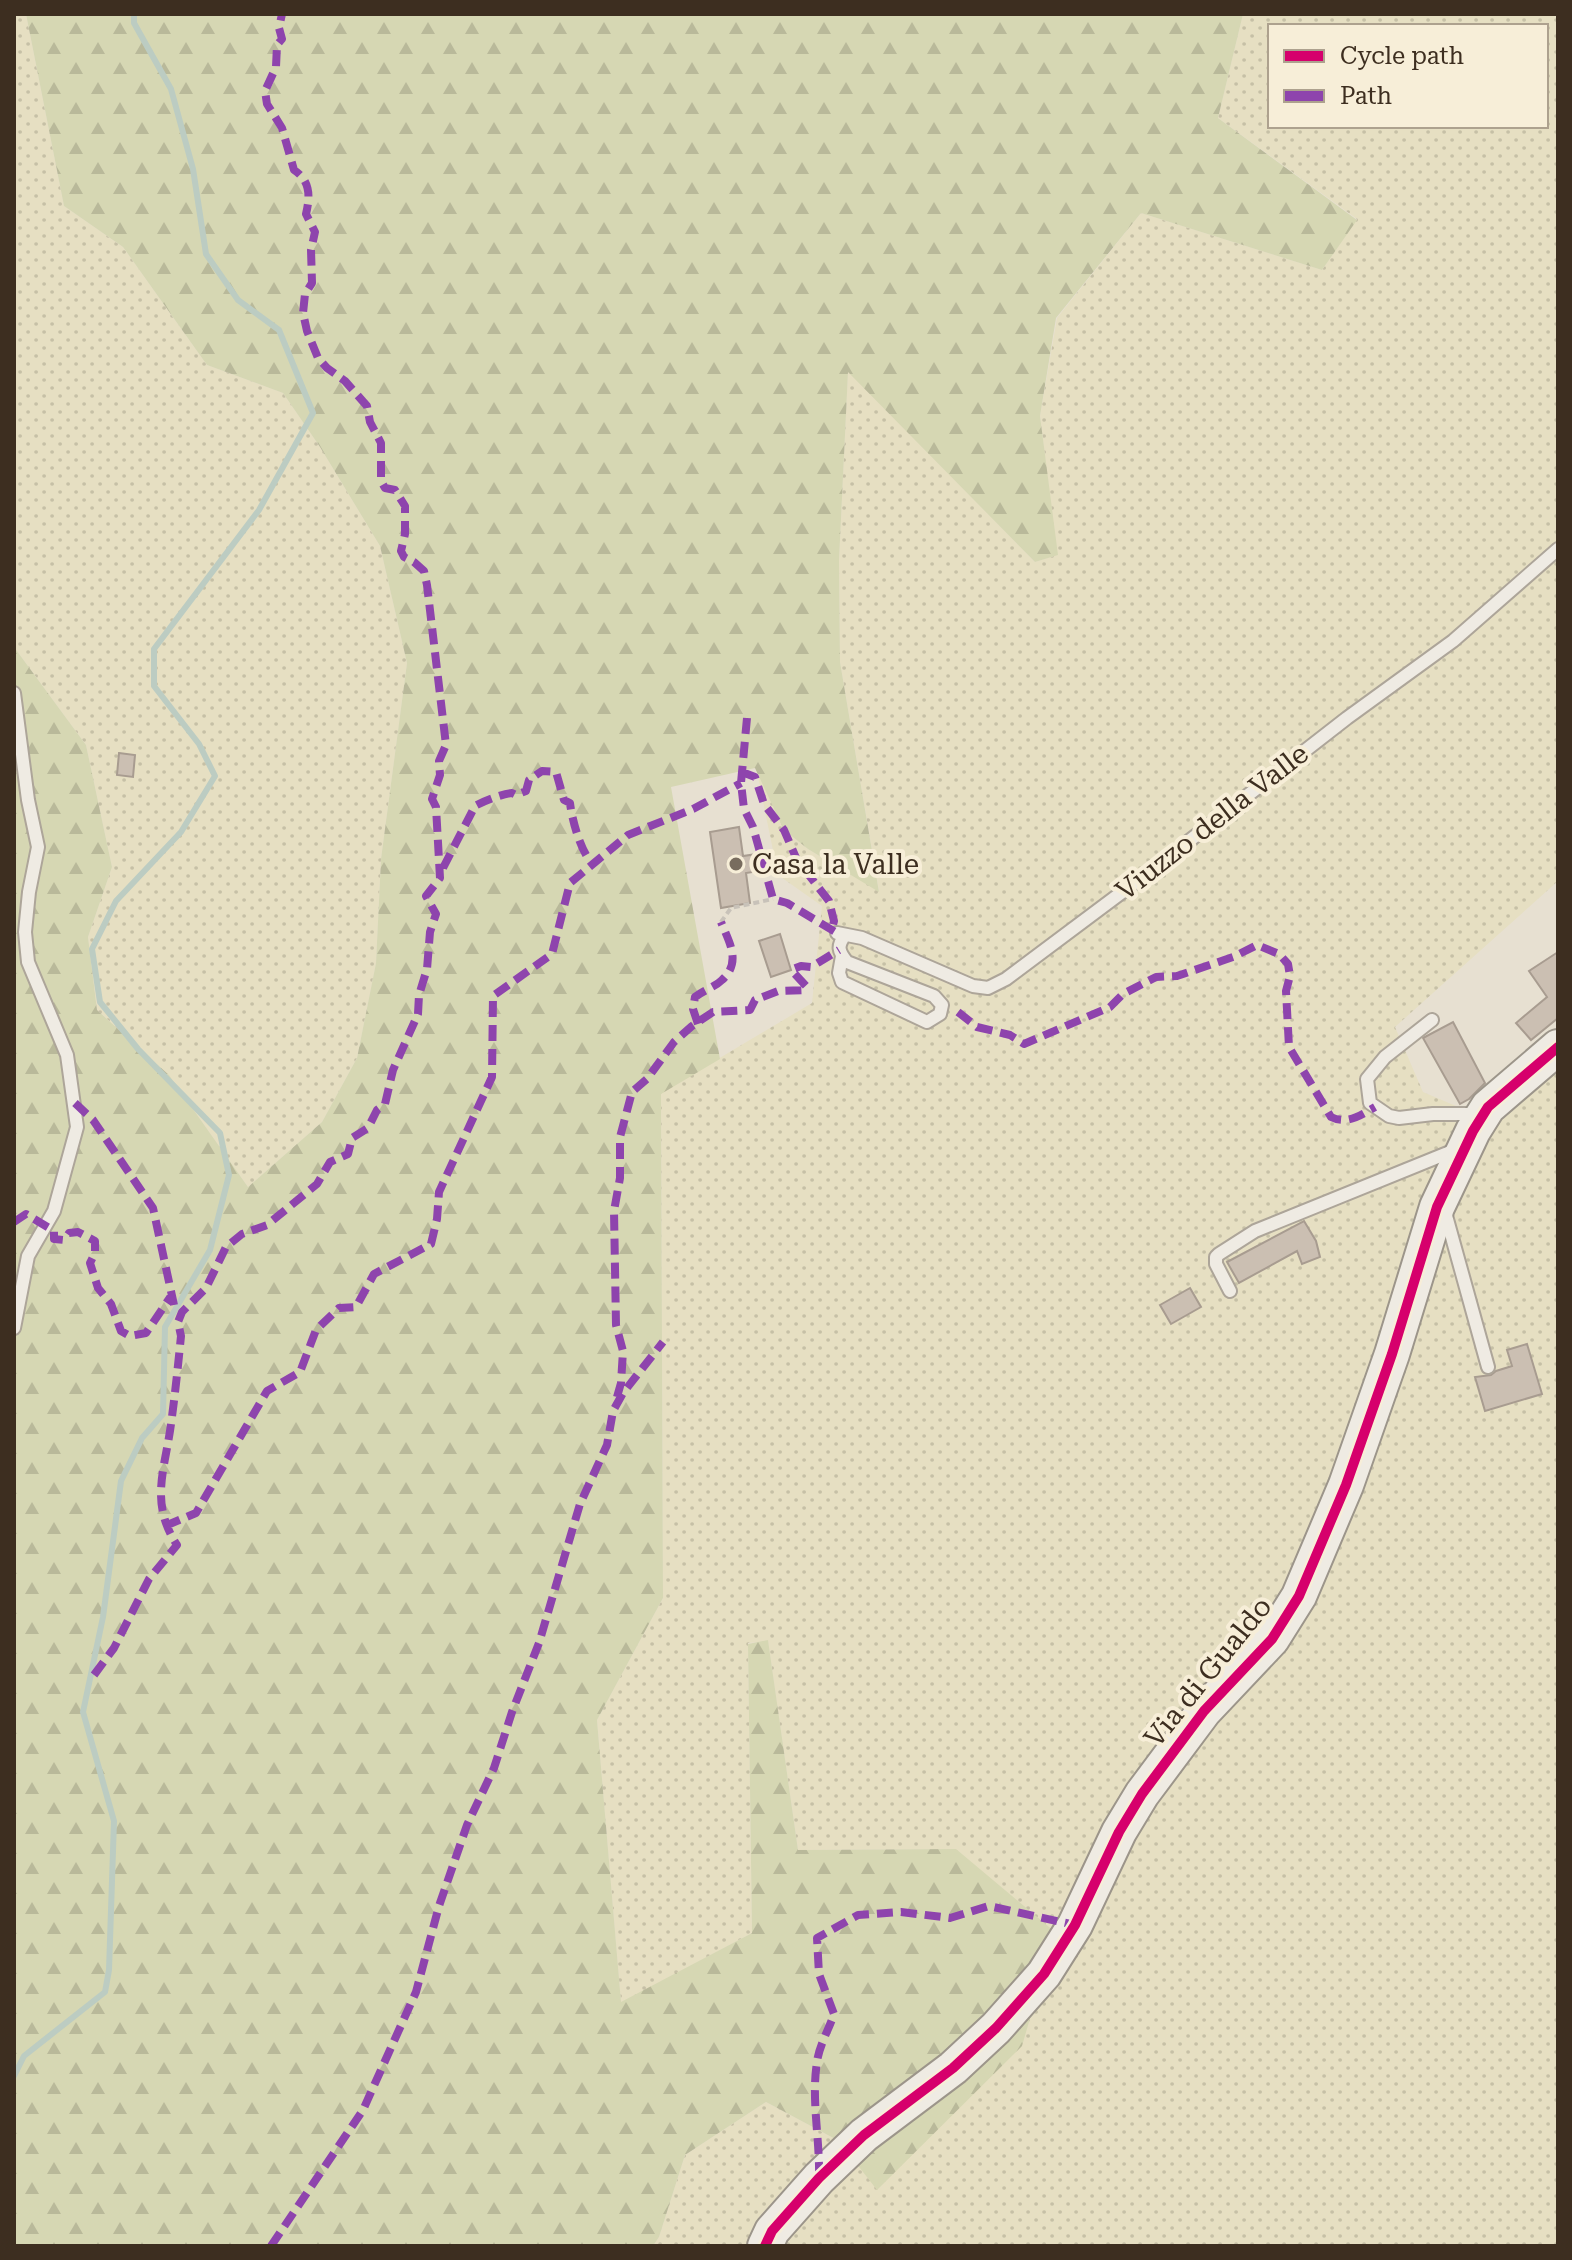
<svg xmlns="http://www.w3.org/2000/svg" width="1572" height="2260" viewBox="0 0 1572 2260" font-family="'Roboto Serif',serif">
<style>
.farmland{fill:url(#farmland-dots);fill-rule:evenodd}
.forest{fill:url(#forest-firs)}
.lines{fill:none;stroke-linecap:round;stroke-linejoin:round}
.stream{stroke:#bcccc2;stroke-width:6}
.building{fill:#cbbfb2;stroke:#a89c90;stroke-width:2}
.lane-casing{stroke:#ada599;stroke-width:16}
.secondary-casing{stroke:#9c958a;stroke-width:38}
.path{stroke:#c8c2b9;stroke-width:4;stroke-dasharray:6 4;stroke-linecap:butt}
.lane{stroke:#efebe3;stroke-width:12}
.secondary{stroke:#efebe3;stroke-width:34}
.quiet{stroke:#8e44ad;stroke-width:8;stroke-dasharray:16 8;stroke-linecap:butt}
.cycleway-casing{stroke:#f7eed8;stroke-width:15}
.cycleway{stroke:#d6006c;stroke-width:10}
.poi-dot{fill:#786c5e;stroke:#f7eed8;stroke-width:3}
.labels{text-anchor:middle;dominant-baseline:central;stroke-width:8;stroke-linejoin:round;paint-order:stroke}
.street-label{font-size:28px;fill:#3d2e20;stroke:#f7eed8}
.poi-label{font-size:28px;fill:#3d2e20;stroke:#f7eed8;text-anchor:start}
</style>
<defs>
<pattern id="farmland-dots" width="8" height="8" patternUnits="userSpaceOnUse" patternTransform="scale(2)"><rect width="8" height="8" fill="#e6dfc2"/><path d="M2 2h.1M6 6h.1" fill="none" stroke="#c6c0a6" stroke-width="1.8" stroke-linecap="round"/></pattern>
<pattern id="forest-firs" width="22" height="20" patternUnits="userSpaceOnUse" patternTransform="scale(2)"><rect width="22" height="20" fill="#d6d7b3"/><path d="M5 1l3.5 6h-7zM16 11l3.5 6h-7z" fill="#b9b99a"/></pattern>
</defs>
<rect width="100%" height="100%" fill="#e7e0d1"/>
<path class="farmland" d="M14,14H26L64,206L123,247L207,365L283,393L320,447L380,546L407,663L381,859L376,963L357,1058L322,1122L248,1187L169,1075L97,1010L88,937L112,867L86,745L14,647Z
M1243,14H1558V881L1395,1027L1423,1092L1496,1123L1558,1068V2246H653L659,2237L685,2155L766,2102L839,2141L878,2189L956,1849L798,1850L768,1641L748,1643L752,1933L621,2003L597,1720L663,1598L661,1093L812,1003L822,906L778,875L756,767L784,830L808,849L879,891L840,662L839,561L848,371L1035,562L1057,555L1040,416L1057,318L1141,213L1322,270L1357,219L1218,118ZM1270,26H1546V126H1270Z"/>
<path class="forest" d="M26,14H1243L1218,118L1357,220L1322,270L1141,213L1056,318L1040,416L1058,555L1035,562L848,372L839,561L840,662L879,892L808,849L784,830L755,768L671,787L720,1059L661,1094L663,1598L597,1720L621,2002L752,1933L748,1644L768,1640L798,1850L956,1849L1055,1932L1022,2046L877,2190L839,2141L766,2102L685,2155L659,2237L653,2246H14V647L86,745L112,867L88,937L97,1010L169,1075L248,1187L322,1122L357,1058L376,963L381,859L407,663L380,546L320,447L283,393L207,365L123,247L64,206Z"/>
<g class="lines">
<path class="stream" d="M14,2076L24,2056L105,1992L109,1970L114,1821L83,1712L103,1617L121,1481L142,1438L163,1414L165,1327L210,1250L229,1175L220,1133L138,1049L100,1002L92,949L116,901L181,832L215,776L199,744L154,686V649L259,510L313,413L279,330L238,300L206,254L193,169L171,89L134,23V14"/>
</g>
<path class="building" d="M119,753L135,755L133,777L117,775Z
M739,827L743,856L757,854L759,871L746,873L750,903L721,908L710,832Z
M780,934L791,970L771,977L759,941Z
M1558,952V1018L1531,1040L1516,1023L1547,997L1529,971Z
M1453,1022L1485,1083L1469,1099L1460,1104L1423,1038Z
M1304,1221L1316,1241L1320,1257L1302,1264L1297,1251L1239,1283L1227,1262Z
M1190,1288L1201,1307L1171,1324L1160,1305Z
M1527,1344L1542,1394L1485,1411L1475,1377L1491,1375L1496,1371L1512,1366L1507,1350Z"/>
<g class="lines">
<g class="lane-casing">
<path id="lane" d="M14,693L28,800L38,847L29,892L25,932L28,962L67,1055L77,1127L54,1211L28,1256L14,1328
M837,933L862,938L973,986L988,988L1006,979L1153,869L1347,718L1453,641L1558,549
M842,956L839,973L842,982L927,1022L940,1014L942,1005L934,996L847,962C838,951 837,946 845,935
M1432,1020L1385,1057L1367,1079L1370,1103L1389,1116L1399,1118L1433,1114H1476
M1445,1212L1488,1367
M1230,1291L1216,1264V1257L1219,1254L1255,1231L1455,1150"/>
</g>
<g class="secondary-casing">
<path id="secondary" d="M765,2246L772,2231L819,2178L864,2135L953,2068L996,2028L1044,1974L1075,1925L1119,1832L1142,1794L1204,1711L1272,1639L1299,1596L1346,1485L1392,1354L1437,1207L1473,1131L1488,1107L1558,1047"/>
</g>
<path class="path" d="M721,922L731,908L773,899"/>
<use href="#lane" class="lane"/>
<use href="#secondary" class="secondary"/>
<path class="quiet" d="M747,718L741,783L744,809L753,827L773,899L787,903L837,933
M742,772L755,777L764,804L784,830L797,860L829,901L834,921L832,929
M443,868L475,806C484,801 502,794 512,793L516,795L526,791L529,780L542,771L556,772L564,800L570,803C572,820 581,853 593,864
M958,1012L977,1027L1010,1035L1024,1044L1110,1007L1123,994L1156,977L1177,976L1233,957L1257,945L1279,954L1288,964L1290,976L1286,991L1289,1047L1331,1117C1347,1125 1361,1115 1375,1107
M698,1024L693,1009L695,997C704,990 715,987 722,980C742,962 729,942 721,922
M75,1103L93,1120L153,1208L174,1305
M14,1222L26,1214L54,1231V1239L64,1240L69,1233L78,1232L95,1241V1253L90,1263L98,1288L111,1304L121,1331L130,1336L146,1333L171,1296
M617,1397L621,1383L623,1351L616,1325L614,1211L620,1178V1137L632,1092L647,1079L674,1042L692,1026L713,1012L750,1010L755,1000L778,991L805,990L806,986L793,972V969L801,966L811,967L839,950
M165,1526L196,1513L267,1391L300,1372L316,1330L339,1308L356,1307L374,1274L431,1244L437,1219L439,1192L492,1077L493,996L552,954L570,883L628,835L693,809L741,783
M94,1675L114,1648L149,1579L177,1545C149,1502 165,1470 171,1424C175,1395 178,1366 181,1336L178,1322L182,1312L206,1288L226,1247L242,1234L267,1225L317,1184L330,1162L348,1154L352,1138L368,1128L377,1110L385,1104L393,1070L418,1014L419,995L427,969L430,932L436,914L426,896L440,878L436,807L432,799L440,775L439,761L446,745L427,585L424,571L414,562L404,557L401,551L405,534V506L395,490L385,488L381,481V443L370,422L367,406L345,381L327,368L318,358L307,331L303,313L305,294L312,283L311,250L315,232L306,214C310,197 311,181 294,170L282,128L267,104L265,91L276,67L277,45L282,39L279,28L282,14
M819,2178C820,2139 811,2100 817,2062C819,2046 829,2029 834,2014L819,1974L817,1938L858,1915L901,1912L950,1918L989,1906L1075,1925
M271,2246L363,2110L416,1992L439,1906L467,1825L494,1768L512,1712L539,1643L580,1504L607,1445L613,1411L623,1393L663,1342"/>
<g class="cycleway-casing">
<path id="cycleway" d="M765,2246L772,2231L819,2178L864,2135L953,2068L996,2028L1044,1974L1075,1925L1119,1832L1142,1794L1204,1711L1272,1639L1299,1596L1346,1485L1392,1354L1437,1207L1473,1131L1488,1107L1558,1047"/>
</g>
<use href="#cycleway" class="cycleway"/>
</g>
<circle class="poi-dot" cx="736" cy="864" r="8"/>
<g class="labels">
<g class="street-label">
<text transform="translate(1212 822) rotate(-38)">Viuzzo della Valle</text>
<text transform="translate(1208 1672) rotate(-51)">Via di Gualdo</text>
</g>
<g class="poi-label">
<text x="752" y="864">Casa la Valle</text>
</g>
</g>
<rect width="1572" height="2260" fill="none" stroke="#3d2e20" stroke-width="32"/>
<rect x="1268" y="24" width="280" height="104" fill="#f7eed8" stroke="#ada18e" stroke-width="2"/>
<rect x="1284" y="50" width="40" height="12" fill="#d6006c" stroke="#ada18e" stroke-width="2"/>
<text x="1340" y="64" font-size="24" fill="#3d2e20">Cycle path</text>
<rect x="1284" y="90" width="40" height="12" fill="#8e44ad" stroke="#ada18e" stroke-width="2"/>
<text x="1340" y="104" font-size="24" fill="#3d2e20">Path</text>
</svg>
